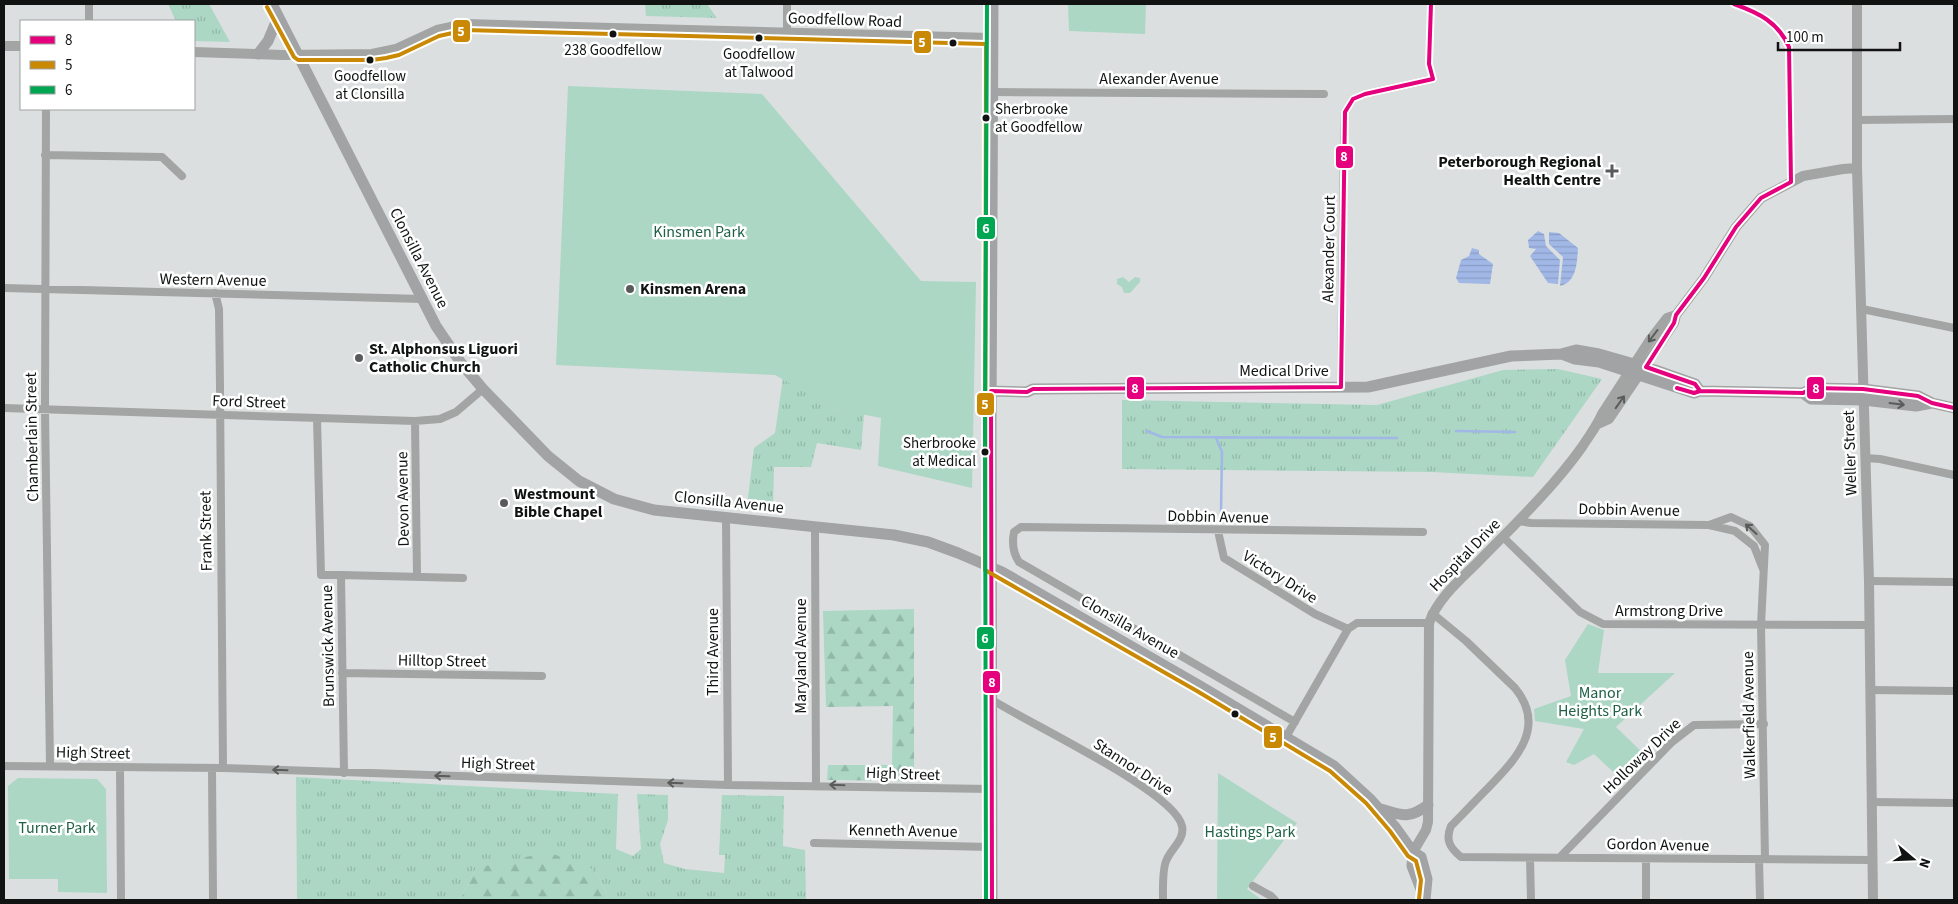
<svg xmlns="http://www.w3.org/2000/svg" width="1958" height="904" viewBox="0 0 1958 904" font-family="'Source Sans 3',sans-serif">
<style>
.grass{fill:url(#grass-tufts)}
.forest{fill:url(#forest-firs)}
.green{fill:#abd7c4}
.water{fill:url(#water-rules)}
.lines{fill:none;stroke-linecap:round;stroke-linejoin:round}
.stream{stroke:#a1b8e7;stroke-width:2.5}
.minor{stroke:#a3a4a4;stroke-width:8}
.tertiary{stroke:#a3a4a4;stroke-width:10}
.secondary{stroke:#a1a3a4;stroke-width:11}
.bus-1-casing{stroke:#fff;stroke-width:8}
.bus-2-casing{stroke:#fff;stroke-width:8}
.bus-3-casing{stroke:#fff;stroke-width:8}
.bus-1{stroke:#e5007d;stroke-width:4}
.bus-2{stroke:#c98904;stroke-width:4}
.bus-3{stroke:#00a651;stroke-width:4}
.oneway{stroke:#5a5c5c}
.oneway2{stroke:#595b5c}
.bus-dot{fill:#111313;stroke:#fff;stroke-width:2}
.poi-dot{fill:#585a5b;stroke:#fff;stroke-width:2}
.labels{text-anchor:middle;dominant-baseline:central;stroke-width:5;stroke-linejoin:round;paint-order:stroke}
.bus-label{font-size:15px;fill:#111313;stroke:#fff}
.street-label{font-size:16px;fill:#111313;stroke:#fff}
.poi-label{font-size:16px;font-weight:bold;fill:#111313;stroke:#fff;text-anchor:start}
.park-label{font-size:16px;fill:#1f6147;stroke:#fff}
.line-badge{stroke:#fff;stroke-width:2}
.badge-label{font-size:14px;text-anchor:middle;font-weight:bold;fill:#fff}
</style>
<defs>
<pattern id="grass-tufts" width="24" height="20" patternUnits="userSpaceOnUse" patternTransform="scale(1.25)"><rect width="24" height="20" fill="#abd7c4"/><path d="M3 7l-1-3M5 7V3M7 7l1-3M15 17l-1-3M17 17v-4M19 17l1-3" fill="none" stroke="#92b8a8"/></pattern>
<pattern id="forest-firs" width="22" height="20" patternUnits="userSpaceOnUse" patternTransform="scale(1.25)"><rect width="22" height="20" fill="#abd7c4"/><path d="M5 1l3.5 6h-7zM16 11l3.5 6h-7z" fill="#92b8a8"/></pattern>
<pattern id="water-rules" width="6" height="5" patternUnits="userSpaceOnUse" patternTransform="scale(1.25)"><rect width="6" height="5" fill="#a1b8e7"/><path d="M0 2.5h6" fill="none" stroke="#8a9dc5"/></pattern>
</defs>
<rect width="100%" height="100%" fill="#dcdfe0"/>
<path class="grass" d="M168,4H209L230,42L194,41V21H176Z
M645,4H707L717,18L646,16Z
M1558,369L1602,379L1533,477L1431,472L1122,469V400L1377,405L1503,370Z
M783,378L835,409L864,414L861,450L817,443L811,467H774L773,509L747,506L754,448L775,433Z
M296,777L618,794L616,849L633,856L641,849L637,794L668,795V820L660,844L664,863L685,869L724,873L725,855H719L722,795L784,796L783,846L805,850L806,900H609L595,870L476,868L460,900H297Z"/>
<path class="forest" d="M914,609V781L827,780L828,765H892L893,706L826,707L823,611Z
M548,852L595,870L609,900H460L476,868Z"/>
<path class="green" d="M1068,4H1146L1145,34L1069,31Z
M568,86L762,94L921,281L976,282L972,488L878,466L881,418L835,409L775,375L556,365Z
M1123,277L1129,282L1135,277L1140,278V282L1130,293H1124L1122,287L1117,284V279Z
M1588,624L1604,630L1598,673H1675L1616,727L1649,759L1624,782L1594,754L1574,765L1566,762L1584,729L1535,721L1534,709L1571,696L1565,660Z
M1218,773L1297,823L1247,889L1262,900H1217Z
M18,778L97,779L106,789L107,893L58,892V879H9L8,786Z"/>
<path class="water" d="M1538,231L1544,234L1546,246L1560,260L1558,284L1548,283L1530,256L1536,249L1529,248L1528,240Z
M1549,232L1559,233L1578,248C1577,262 1577,282 1560,286L1563,257L1549,244Z
M1472,248L1479,250V254L1493,264L1490,284L1459,283L1456,278L1461,260L1469,256Z"/>
<g class="lines">
<path class="stream" d="M1147,431L1162,437L1397,438
M1456,431L1515,432
M1216,438L1222,452L1221,513"/>
<path class="minor" d="M89,4V21
M787,33V4
M993,92L1324,94
M46,109L45,410L50,766
M1858,120L1954,119
M45,155L162,157L182,176
M4,288L423,299
M215,293L219,309L220,387L223,768
M1862,309L1954,328
M1341,387L1344,139L1345,112L1353,99L1365,94L1433,79
M4,408L415,421L440,419L456,412L483,389
M317,418L321,575H341L344,773
M415,421L417,576
M1865,458L1880,459L1954,475
M726,519L728,785
M1519,521L1531,523L1709,525L1735,531L1754,546L1763,569
M1709,525L1731,517L1750,526L1765,545L1761,625L1765,859
M815,527L816,785
M1218,531L1224,558L1315,614L1348,629
M1503,537L1580,612L1603,624L1870,625
M341,575L463,578
M1869,581L1954,582
M1432,613L1466,641L1515,688C1547,727 1516,759 1489,787C1476,800 1464,813 1451,826C1445,840 1450,848 1461,857L1872,860
M342,673L542,676
M1870,690L1954,691
M991,699C1025,722 1175,791 1182,826C1185,839 1172,848 1167,859C1162,867 1163,890 1163,900
M1295,722L1019,562C1013,553 1012,542 1014,532L1021,527L1423,532
M1286,737L1348,629L1357,623H1429
M4,766L223,768L728,785L991,789
M120,767L121,900
M212,768L213,900
M1871,802L1954,803
M814,843L991,847
M1561,856L1672,742L1694,725L1764,724
M1530,858L1531,900
M1646,859V900
M1759,859L1760,900
M1253,886L1271,896L1275,900"/>
<path class="tertiary" d="M1857,4V168L1869,581L1873,900
M4,46H21
M194,52L283,55L372,54L396,49L437,30L465,24L992,38
M1598,424L1609,419L1674,323L1676,315L1704,278L1736,227L1761,198L1803,176L1843,169L1857,168
M1413,852L1426,830L1428,822L1429,623C1438,598 1460,580 1479,561C1515,524 1552,489 1582,447C1589,436 1597,426 1602,414L1650,340L1667,318L1676,315"/>
<path class="secondary" d="M272,4L436,326L461,363L483,389L548,456L579,481L614,499L654,510L894,535L928,542L958,553L1002,572L1200,686L1334,766L1370,799L1395,827L1413,852L1421,857L1427,879L1425,900
M258,54L268,41L278,17
M1562,354L1575,359L1599,362L1694,393L1700,391L1803,393L1812,388L1863,389L1918,396L1932,403L1954,408
M991,391L1027,392L1033,389L1368,387L1511,356L1561,354L1576,350L1599,354L1655,370L1695,384L1700,391
M1803,393L1811,399L1863,400L1916,406L1932,403
M1381,809C1403,816 1409,819 1428,805
M1413,852L1412,866L1424,897
M992,900L991,418L993,4"/>
<g class="bus-1-casing">
<path id="bus-1" d="M1677,388L1694,393L1700,391L1803,393L1812,388L1863,389L1918,396L1932,403L1954,408
M1700,391L1695,384L1646,367L1674,323L1676,315L1704,278L1736,227L1761,198L1791,182L1789,47C1778,22 1759,13 1734,4
M992,900L991,391L1027,392L1033,389L1341,387L1345,112L1353,99L1365,94L1433,79L1429,64L1431,4"/>
</g>
<g class="bus-2-casing">
<path id="bus-2" d="M267,7L294,57L298,60H372L386,58L399,55L439,36L466,30L986,44L985,570L1197,691L1330,771L1366,803L1390,831L1408,856L1416,861L1421,880L1419,899"/>
</g>
<g class="bus-3-casing">
<path id="bus-3" d="M986,900L985,418L987,4"/>
</g>
<use href="#bus-1" class="bus-1"/>
<use href="#bus-2" class="bus-2"/>
<use href="#bus-3" class="bus-3"/>
</g>
<defs><path id="oneway-shaft" d="M-6 0H5M1.5-3L5.5 0L1.5 3" fill="none" stroke-width="1.6" stroke-linecap="round" stroke-linejoin="round" transform="scale(1.25)"/></defs>
<g class="oneway">
<use href="#oneway-shaft" transform="translate(1653 336) rotate(127)"/>
<use href="#oneway-shaft" transform="translate(1620 402) rotate(-55)"/>
<use href="#oneway-shaft" transform="translate(1751 529) rotate(-138)"/>
<use href="#oneway-shaft" transform="translate(280 770) rotate(-178)"/>
<use href="#oneway-shaft" transform="translate(442 776) rotate(-178)"/>
<use href="#oneway-shaft" transform="translate(675 783) rotate(-178)"/>
<use href="#oneway-shaft" transform="translate(837 785) rotate(-178)"/>
</g>
<use class="oneway2" href="#oneway-shaft" transform="translate(1897 404) rotate(7)"/>
<g class="bus-dot">
<circle cx="613" cy="34" r="4.5"/>
<circle cx="759" cy="38" r="4.5"/>
<circle cx="953" cy="43" r="4.5"/>
<circle cx="370" cy="60" r="4.5"/>
<circle cx="986" cy="118" r="4.5"/>
<circle cx="985" cy="452" r="4.5"/>
<circle cx="1235" cy="714" r="4.5"/>
</g>
<g class="poi-dot">
<path d="M1609.5 163.5h5v5h5v5h-5v5h-5v-5h-5v-5h5z"/>
<circle cx="630" cy="289" r="5"/>
<circle cx="359" cy="358" r="5"/>
<circle cx="504" cy="503" r="5"/>
</g>
<g class="labels">
<g class="bus-label">
<text x="613" y="50">238 Goodfellow</text>
<text x="759" y="54">Goodfellow<tspan x="759" dy="18">at Talwood</tspan></text>
<text x="370" y="76">Goodfellow<tspan x="370" dy="18">at Clonsilla</tspan></text>
<text x="995" y="109" text-anchor="start">Sherbrooke<tspan x="995" dy="18">at Goodfellow</tspan></text>
<text x="976" y="443" text-anchor="end">Sherbrooke<tspan x="976" dy="18">at Medical</tspan></text>
</g>
<g class="street-label">
<text transform="translate(845 20) rotate(2)">Goodfellow Road</text>
<text x="1159" y="79">Alexander Avenue</text>
<text transform="translate(1329 249) rotate(-89)">Alexander Court</text>
<text transform="translate(419 258) rotate(63)">Clonsilla Avenue</text>
<text transform="translate(213 280) rotate(1)">Western Avenue</text>
<text x="1284" y="371">Medical Drive</text>
<text transform="translate(249 402) rotate(2)">Ford Street</text>
<text transform="translate(32 437) rotate(-91)">Chamberlain Street</text>
<text transform="translate(1850 453) rotate(-92)">Weller Street</text>
<text transform="translate(403 499) rotate(-91)">Devon Avenue</text>
<text transform="translate(729 502) rotate(6)">Clonsilla Avenue</text>
<text transform="translate(1629 510) rotate(1)">Dobbin Avenue</text>
<text transform="translate(1218 517) rotate(1)">Dobbin Avenue</text>
<text transform="translate(206 531) rotate(-91)">Frank Street</text>
<text transform="translate(1465 555) rotate(-46)">Hospital Drive</text>
<text transform="translate(1280 577) rotate(32)">Victory Drive</text>
<text x="1669" y="611">Armstrong Drive</text>
<text transform="translate(1130 627) rotate(30)">Clonsilla Avenue</text>
<text transform="translate(328 646) rotate(-91)">Brunswick Avenue</text>
<text transform="translate(713 652) rotate(-90)">Third Avenue</text>
<text transform="translate(801 656) rotate(-90)">Maryland Avenue</text>
<text transform="translate(442 661) rotate(1)">Hilltop Street</text>
<text transform="translate(1749 715) rotate(-91)">Walkerfield Avenue</text>
<text transform="translate(93 753) rotate(1)">High Street</text>
<text transform="translate(1642 756) rotate(-44)">Holloway Drive</text>
<text transform="translate(498 764) rotate(2)">High Street</text>
<text transform="translate(1133 767) rotate(33)">Stannor Drive</text>
<text transform="translate(903 774) rotate(2)">High Street</text>
<text transform="translate(903 831) rotate(1)">Kenneth Avenue</text>
<text transform="translate(1658 845) rotate(1)">Gordon Avenue</text>
</g>
<g class="poi-label">
<text x="1601" y="162" text-anchor="end">Peterborough Regional<tspan x="1601" dy="18">Health Centre</tspan></text>
<text x="640" y="289">Kinsmen Arena</text>
<text x="369" y="349">St. Alphonsus Liguori<tspan x="369" dy="18">Catholic Church</tspan></text>
<text x="514" y="494">Westmount<tspan x="514" dy="18">Bible Chapel</tspan></text>
</g>
<g class="park-label">
<text x="699" y="232">Kinsmen Park</text>
<text x="1600" y="693">Manor<tspan x="1600" dy="18">Heights Park</tspan></text>
<text x="57" y="828">Turner Park</text>
<text x="1250" y="832">Hastings Park</text>
</g>
</g>
<g class="line-badge">
<rect x="452" y="19" width="19" height="24" rx="5" fill="#c98904"/>
<rect x="913" y="30" width="19" height="24" rx="5" fill="#c98904"/>
<rect x="1335" y="145" width="19" height="24" rx="5" fill="#e5007d"/>
<rect x="976" y="216" width="20" height="24" rx="5" fill="#00a651"/>
<rect x="1806" y="376" width="19" height="24" rx="5" fill="#e5007d"/>
<rect x="1126" y="376" width="19" height="24" rx="5" fill="#e5007d"/>
<rect x="976" y="392" width="19" height="24" rx="5" fill="#c98904"/>
<rect x="976" y="626" width="19" height="24" rx="5" fill="#00a651"/>
<rect x="982" y="670" width="19" height="24" rx="5" fill="#e5007d"/>
<rect x="1263" y="725" width="20" height="24" rx="5" fill="#c98904"/>
</g>
<g class="badge-label">
<text x="461" y="36">5</text>
<text x="922" y="47">5</text>
<text x="1344" y="161">8</text>
<text x="986" y="233">6</text>
<text x="1816" y="393">8</text>
<text x="1135" y="393">8</text>
<text x="985" y="409">5</text>
<text x="985" y="643">6</text>
<text x="992" y="687">8</text>
<text x="1273" y="742">5</text>
</g>
<rect width="1958" height="904" fill="none" stroke="#111313" stroke-width="10"/>
<rect x="20" y="20" width="175" height="90" fill="#ffffff" stroke="#a0a1a1"/>
<rect x="30" y="36" width="25" height="8" fill="#e5007d" stroke="#a0a1a1"/>
<text x="65" y="45" font-size="15" fill="#111313">8</text>
<rect x="30" y="61" width="25" height="8" fill="#c98904" stroke="#a0a1a1"/>
<text x="65" y="70" font-size="15" fill="#111313">5</text>
<rect x="30" y="86" width="25" height="8" fill="#00a651" stroke="#a0a1a1"/>
<text x="65" y="95" font-size="15" fill="#111313">6</text>
<g transform="translate(1913 859) rotate(109)" stroke="#ffffff" stroke-width="4" paint-order="stroke">
<path d="M0-4L9 19L0 12L-9 19Z" fill="#111313"/>
<text y="-8" font-size="14" font-weight="bold" text-anchor="middle" fill="#111313">N</text>
</g>
<path d="M1778 42v8h122v-8" fill="none" stroke="#111313" stroke-width="2.5"/>
<text x="1786" y="42" font-size="15" fill="#111313" stroke="#ffffff" stroke-width="4" paint-order="stroke">100 m</text>
</svg>
